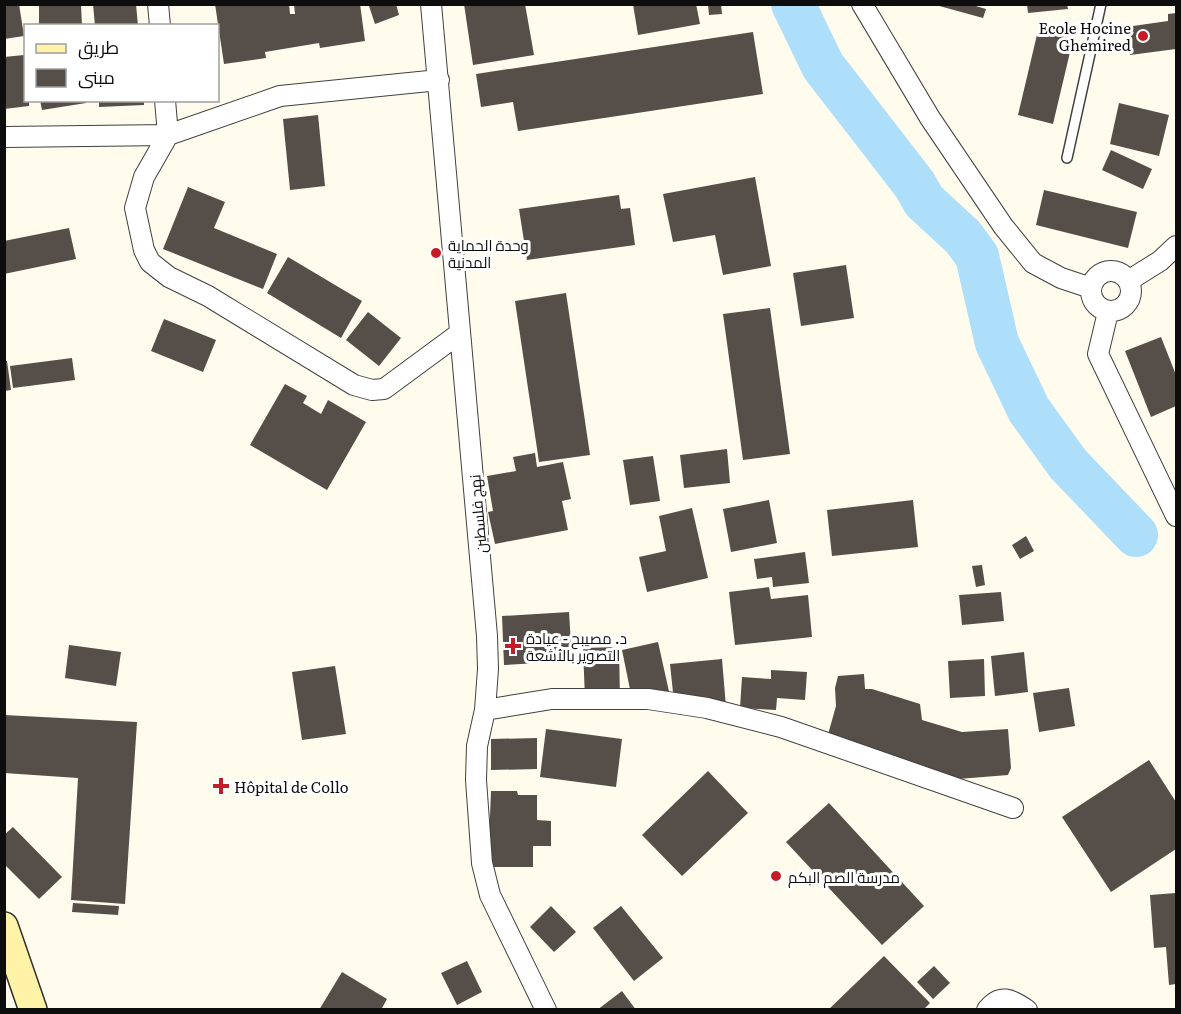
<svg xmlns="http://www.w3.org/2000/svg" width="1181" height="1014" viewBox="0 0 1181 1014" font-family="Literata,Cairo,serif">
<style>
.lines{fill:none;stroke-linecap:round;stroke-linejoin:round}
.river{stroke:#aedffa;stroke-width:44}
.building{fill:#564e48}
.lane-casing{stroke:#404040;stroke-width:12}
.street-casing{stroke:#404040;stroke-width:22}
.secondary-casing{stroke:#2f2f2f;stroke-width:30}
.lane{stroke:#fff;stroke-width:9}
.street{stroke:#fff;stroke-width:20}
.secondary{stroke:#fff3a8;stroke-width:27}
.poi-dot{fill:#c61c28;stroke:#fff;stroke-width:2}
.labels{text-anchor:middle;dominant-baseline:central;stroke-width:6;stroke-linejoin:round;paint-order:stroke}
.poi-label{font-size:15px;fill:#0d0d0d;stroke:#fff;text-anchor:start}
.street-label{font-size:15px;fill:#0d0d0d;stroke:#fff}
</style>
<rect width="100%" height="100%" fill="#fffbed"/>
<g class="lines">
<path class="river" d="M793,4L823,66L915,185L924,201L963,237L977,256L997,343L1029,410L1068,464L1136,535"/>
</g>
<path class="building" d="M4,4H19L24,36L4,39Z
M39,4H81L82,26H39Z
M93,4H136L138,26H95Z
M215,4H289L290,14H295L294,4H360L365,41L320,48L319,43L265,52L266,58L224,64Z
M396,4L399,15L375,24L369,6Z
M464,4H525L534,55L473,65Z
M633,4H696L700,24L638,35Z
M708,4H721L722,14L709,15Z
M932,4H969L986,9L983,18Z
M1027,4H1067L1068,9L1028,13Z
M1176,13V49L1130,55L1126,27L1168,21V14Z
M1040,22L1075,31L1053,124L1018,115Z
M753,32L763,94L518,131L513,102L481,107L476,74Z
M24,55L26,100H29V106L4,109V57Z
M40,100H86V103L42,110Z
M99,100H144V105L99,107Z
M1119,103L1169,115L1159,156L1110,144Z
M318,115L325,186L290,190L283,119Z
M1111,150L1152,169L1143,189L1102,170Z
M755,177L771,266L723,275L715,235L673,242L663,194Z
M188,187L225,202L214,228L277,254L263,289L163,249Z
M1044,190L1137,212L1128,248L1036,225Z
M619,195L621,209L630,208L635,245L527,260L519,209Z
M69,228L76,259L4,274V241Z
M288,257L362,301L341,338L267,293Z
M846,265L854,318L801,326L793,273Z
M566,293L590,455L539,462L515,301Z
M770,308L790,454L743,460L723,314Z
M368,312L401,338L379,366L346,340Z
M164,319L216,340L203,372L151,351Z
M1161,337L1176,375V406L1151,417L1125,351Z
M72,358L75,380L13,388L10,366Z
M4,361H7L11,390L4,391Z
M285,384L307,396L303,403L321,414L328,400L366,422L327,490L250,445Z
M727,449L730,483L684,488L680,455Z
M535,453L537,467L563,462L571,499L562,501L568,530L495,544L488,512L493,511L487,476L516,471L513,457Z
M653,456L660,501L630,505L623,460Z
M769,500L777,543L731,552L723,509Z
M913,500L918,547L832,556L827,510Z
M692,508L708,578L647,592L639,557L666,551L659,516Z
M1026,536L1034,551L1020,559L1012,545Z
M805,552L809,583L773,587L772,577L757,579L754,559Z
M982,565L985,585L976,587L972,566Z
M769,587L771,599L808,595L812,637L735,645L729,592Z
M1001,592L1004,621L962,625L959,595Z
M569,612L572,661L504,665L502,616Z
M658,642L670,696L633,704L622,650Z
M69,645L121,652L116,686L65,678Z
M619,647L620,699H585L583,648Z
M1024,652L1028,692L995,696L991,656Z
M722,659L726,707L674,702L670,664Z
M984,659L985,696L950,698L948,661Z
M335,666L346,734L302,740L292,672Z
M771,670L807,672L805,700L777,698L776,710L740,708L742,677L771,679Z
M864,674L865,689H872L920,704L922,720L962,732L1008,729L1011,768L1008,775L958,779L827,738L836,706L835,688L838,676Z
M1069,688L1075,726L1039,732L1033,693Z
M4,715L137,722L125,904L71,900L78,778L4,773Z
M546,729L622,739L616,787L540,777Z
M537,738V769L491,770V739Z
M1149,760L1176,802V849L1111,892L1062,817Z
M708,771L748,813L682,876L642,835Z
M491,791H517L518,795H537V820L551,821V846H533V867H488Z
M829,803L924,906L882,945L786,842Z
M13,827L62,877L39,899L4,864V835Z
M1176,893V984L1169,985L1166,947L1154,948L1150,895Z
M73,903L119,906L118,915L72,912Z
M551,906L576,932L554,952L530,927Z
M621,906L663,958L634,981L593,928Z
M884,956L930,1003L923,1010H828Z
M467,961L482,992L457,1005L441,973Z
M934,966L950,983L933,999L917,982Z
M342,972L387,999L381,1010H319Z
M622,991L636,1010H597Z"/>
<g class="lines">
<g class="lane-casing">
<path id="lane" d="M1067,158L1101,4"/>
</g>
<g class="street-casing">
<path id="street" d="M158,4L160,26
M431,4L487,636L488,669L485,710L477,746L476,780L482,863L490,895L546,1010
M862,4L930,118L1003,226L1033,263L1061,278L1091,288
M165,100L168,135L144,177L135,208L144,250L150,262L169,277L208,296L354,385L372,390L384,389L460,333
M4,137L168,135L280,96L439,80
M1091 291a20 20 0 1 1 40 0a20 20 0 1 1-40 0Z
M1128,281L1160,261L1176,246
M1108,312L1098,354L1176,516
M485,710L552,699H648L707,708L781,727L1013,808
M987,1010C1000,993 1011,999 1027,1010"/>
</g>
<g class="secondary-casing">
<path id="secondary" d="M4,926L33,1010"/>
</g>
<use href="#lane" class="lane"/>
<use href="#street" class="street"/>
<use href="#secondary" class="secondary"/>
</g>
<g class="poi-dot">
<circle cx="1143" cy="36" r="6"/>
<circle cx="436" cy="253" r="6"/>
<path d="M510 637h6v6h6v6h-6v6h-6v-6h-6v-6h6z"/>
<path d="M218 777h6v6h6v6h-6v6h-6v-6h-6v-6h6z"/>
<circle cx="776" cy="876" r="6"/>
</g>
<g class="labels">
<g class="poi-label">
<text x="1131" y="27" text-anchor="end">Ecole Hocine<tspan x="1131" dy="17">Ghemired</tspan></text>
<text x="448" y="244">وحدة الحماية<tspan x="448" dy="17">المدنية</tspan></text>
<text x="526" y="637">د. مصيبح - عيادة<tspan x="526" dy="17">التصوير بالأشعة</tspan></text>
<text x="234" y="786">Hôpital de Collo</text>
<text x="788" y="876">مدرسة الصم البكم</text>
</g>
<g class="street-label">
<text transform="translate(477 514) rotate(-95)">نهج فلسطين</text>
</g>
</g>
<rect width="1181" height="1014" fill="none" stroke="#0d0d0d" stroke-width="12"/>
<rect x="24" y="24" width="195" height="78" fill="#ffffff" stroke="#9e9e9e" stroke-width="1.5"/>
<rect x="36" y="44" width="30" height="9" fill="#fff3a8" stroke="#9e9e9e" stroke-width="1.5"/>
<text x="78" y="54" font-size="18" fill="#0d0d0d">طريق</text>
<rect x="36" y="69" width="30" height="18" fill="#564e48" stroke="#9e9e9e" stroke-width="1.5"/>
<text x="78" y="84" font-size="18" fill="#0d0d0d">مبنى</text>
</svg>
